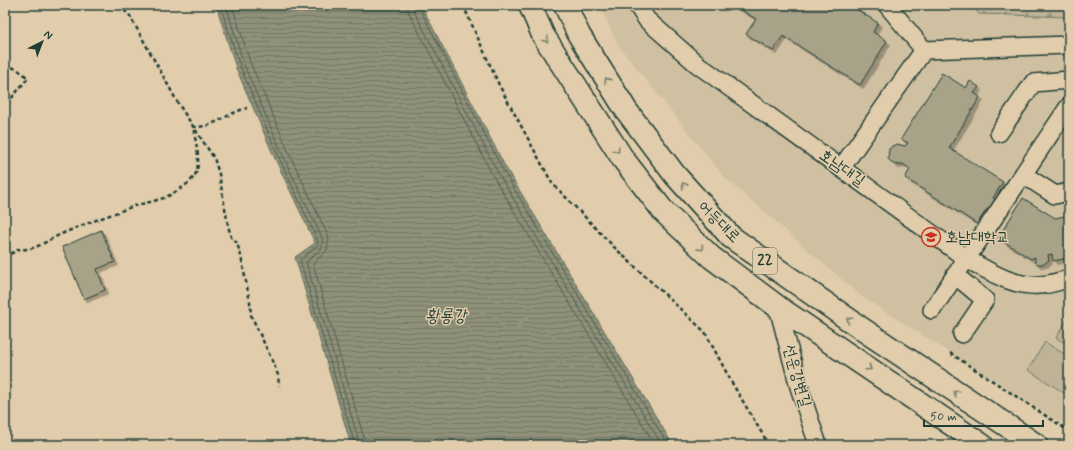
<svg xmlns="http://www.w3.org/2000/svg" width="1074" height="450" viewBox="0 0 1074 450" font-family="Mynerve,'Poor Story',sans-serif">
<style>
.built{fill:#d0c0a2}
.forest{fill:url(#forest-firs);stroke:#6e7865}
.pitch{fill:#beb396;stroke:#6e7865}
.water{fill:url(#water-rules);stroke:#626f5e}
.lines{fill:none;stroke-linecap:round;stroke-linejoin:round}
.shore{stroke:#4c5f50;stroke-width:1}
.building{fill:#a8a289;stroke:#1f3d34;filter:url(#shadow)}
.minor-casing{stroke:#1f3d34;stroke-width:20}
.major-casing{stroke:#1f3d34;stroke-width:25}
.path{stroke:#1f3d34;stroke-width:2.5;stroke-dasharray:4 3;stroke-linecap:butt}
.minor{stroke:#e1cdac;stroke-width:17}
.major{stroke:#e1cdac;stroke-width:22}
.oneway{stroke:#767e6a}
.labels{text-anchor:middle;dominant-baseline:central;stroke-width:3;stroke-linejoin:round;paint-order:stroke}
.shield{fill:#e1cdac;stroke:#596858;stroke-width:1}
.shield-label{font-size:15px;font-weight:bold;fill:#1f3d34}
.street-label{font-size:16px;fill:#1f3d34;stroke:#e1cdac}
.poi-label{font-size:16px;fill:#1f3d34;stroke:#e1cdac;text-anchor:start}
.water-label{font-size:17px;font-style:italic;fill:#2a453b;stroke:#e1cdac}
</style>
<defs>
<pattern id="forest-firs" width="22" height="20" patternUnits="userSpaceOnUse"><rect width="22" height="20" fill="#beb396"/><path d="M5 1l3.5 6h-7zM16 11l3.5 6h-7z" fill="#9a937b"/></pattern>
<pattern id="water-rules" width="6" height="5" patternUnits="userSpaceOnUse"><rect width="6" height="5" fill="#8f917a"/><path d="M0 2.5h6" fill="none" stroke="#747865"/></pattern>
<filter id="shadow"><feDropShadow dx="3.5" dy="3.5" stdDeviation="0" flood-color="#0004"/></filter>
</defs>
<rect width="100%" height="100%" fill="#e1cdac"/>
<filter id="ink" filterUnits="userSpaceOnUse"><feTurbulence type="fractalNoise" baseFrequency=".025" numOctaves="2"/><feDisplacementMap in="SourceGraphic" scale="8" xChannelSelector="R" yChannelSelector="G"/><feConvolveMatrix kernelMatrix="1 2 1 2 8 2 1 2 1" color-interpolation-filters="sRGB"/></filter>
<g filter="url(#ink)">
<path class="built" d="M600,5H1069V428L862,297L725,178L617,44Z"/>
<path class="forest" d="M970,5H1069V17L979,14Z"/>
<path class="pitch" d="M1068,318L1069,319V345L1056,338Z
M1045,342L1069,357V396L1028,370Z"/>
<path class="water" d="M216,5H421L506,168L673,445H351L295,257L315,243L276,161L236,68Z"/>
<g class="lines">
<path class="shore" d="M220,5L240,66L280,160L318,241L317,246L300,260L355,445
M226,5L244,65L284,158L323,240L321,249L306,262L360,445
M232,5L250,62L290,155L329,238L327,250L313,264L366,445
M407,5L409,13L493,176L655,445
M413,5L414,11L498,173L662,445
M418,5L503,170L668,445"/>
</g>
<path class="building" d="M733,5H850L878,23L873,32L887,41L860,85L783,36L773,51L746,34L756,19Z
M942,73L966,88L970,81L979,87L974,93L980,97L949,148L1003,182L993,198L997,201L991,211L987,209L977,224L905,178L910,169L903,164L895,165L888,159L889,149L892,146L897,144L905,146L908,143L901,139Z
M1023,198L1055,218L1069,215V258L1053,261L1052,254L1048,255L1049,260L1044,264H1037L1035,262V257L1031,259L998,238Z
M101,230L115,262L97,269L105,290L84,299L62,247Z"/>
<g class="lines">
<g class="minor-casing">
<path id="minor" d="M637,5L647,20L697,64L967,259C989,271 1012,287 1039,285C1049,285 1059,281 1069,279
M887,5L924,50
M999,133L1033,83L1069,80
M842,167L924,50L1069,45
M1024,175L1055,195L1069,192
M955,275L985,300L962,334
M778,307L799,387L818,445
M932,310L1069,106"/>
</g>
<g class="major-casing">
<path id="major" d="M530,5L543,35L623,159L664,212L711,257L778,307L982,445
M565,5L579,35L626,110L675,175L731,237L865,331L1036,445"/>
</g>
<path class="path" d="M119,5L130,16L179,105L214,158L219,174L228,225L231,237L237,243L241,256L250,302L251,315L271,358L278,375L279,386
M463,5L499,85L552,183L615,248L705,332L732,383L769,445
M5,65L17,69L28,78L5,106
M5,258L18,249C33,251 42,244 55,237C80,225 108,216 134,206C145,203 156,201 166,197C176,192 190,184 195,175C202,162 195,140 193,127C214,128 227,113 247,108
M950,353L1069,431"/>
<use href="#minor" class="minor"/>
<use href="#major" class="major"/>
</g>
<defs><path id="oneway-chevron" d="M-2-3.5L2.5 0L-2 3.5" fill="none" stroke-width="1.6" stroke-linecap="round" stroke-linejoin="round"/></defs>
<g class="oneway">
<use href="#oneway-chevron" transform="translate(546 40) rotate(57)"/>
<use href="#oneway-chevron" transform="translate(607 80) rotate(-122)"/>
<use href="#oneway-chevron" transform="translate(617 150) rotate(57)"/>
<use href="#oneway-chevron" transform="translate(684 185) rotate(-132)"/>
<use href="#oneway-chevron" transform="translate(701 248) rotate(44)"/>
<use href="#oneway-chevron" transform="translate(849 320) rotate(-145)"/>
<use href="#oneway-chevron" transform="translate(869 368) rotate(34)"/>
<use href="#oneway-chevron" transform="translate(956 393) rotate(-146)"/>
</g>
</g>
<defs>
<g id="university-ring" transform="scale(1)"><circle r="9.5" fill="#e1cdac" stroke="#c8321e" stroke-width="1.5"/><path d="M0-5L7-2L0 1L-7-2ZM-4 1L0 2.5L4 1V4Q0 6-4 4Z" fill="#c8321e"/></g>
</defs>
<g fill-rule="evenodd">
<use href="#university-ring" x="931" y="237"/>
</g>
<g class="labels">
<rect class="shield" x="753" y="248" width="24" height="26" rx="3"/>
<g class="shield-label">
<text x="765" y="261">22</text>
</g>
<g class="street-label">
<text transform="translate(842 168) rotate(35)">호남대길</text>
<text transform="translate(719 222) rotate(45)">어등대로</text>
<text transform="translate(797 376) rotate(74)">선운강변길</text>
</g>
<g class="poi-label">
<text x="945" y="237">호남대학교</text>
</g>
<g class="water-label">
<text x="446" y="316">황룡강</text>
</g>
</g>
<rect width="1074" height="450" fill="none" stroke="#e1cdac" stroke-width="20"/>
<rect x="10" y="10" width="1054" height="430" fill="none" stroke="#1f3d34" stroke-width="1.5" filter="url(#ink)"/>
<g transform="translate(42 42) rotate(42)" stroke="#e1cdac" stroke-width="3" paint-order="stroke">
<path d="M0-3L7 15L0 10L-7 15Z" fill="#1f3d34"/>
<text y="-6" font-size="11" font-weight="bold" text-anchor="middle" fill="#1f3d34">N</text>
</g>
<path d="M924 420v6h119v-6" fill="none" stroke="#1f3d34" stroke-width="2"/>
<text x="930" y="420" font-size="12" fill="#1f3d34" stroke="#e1cdac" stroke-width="3" paint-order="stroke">50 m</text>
</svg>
